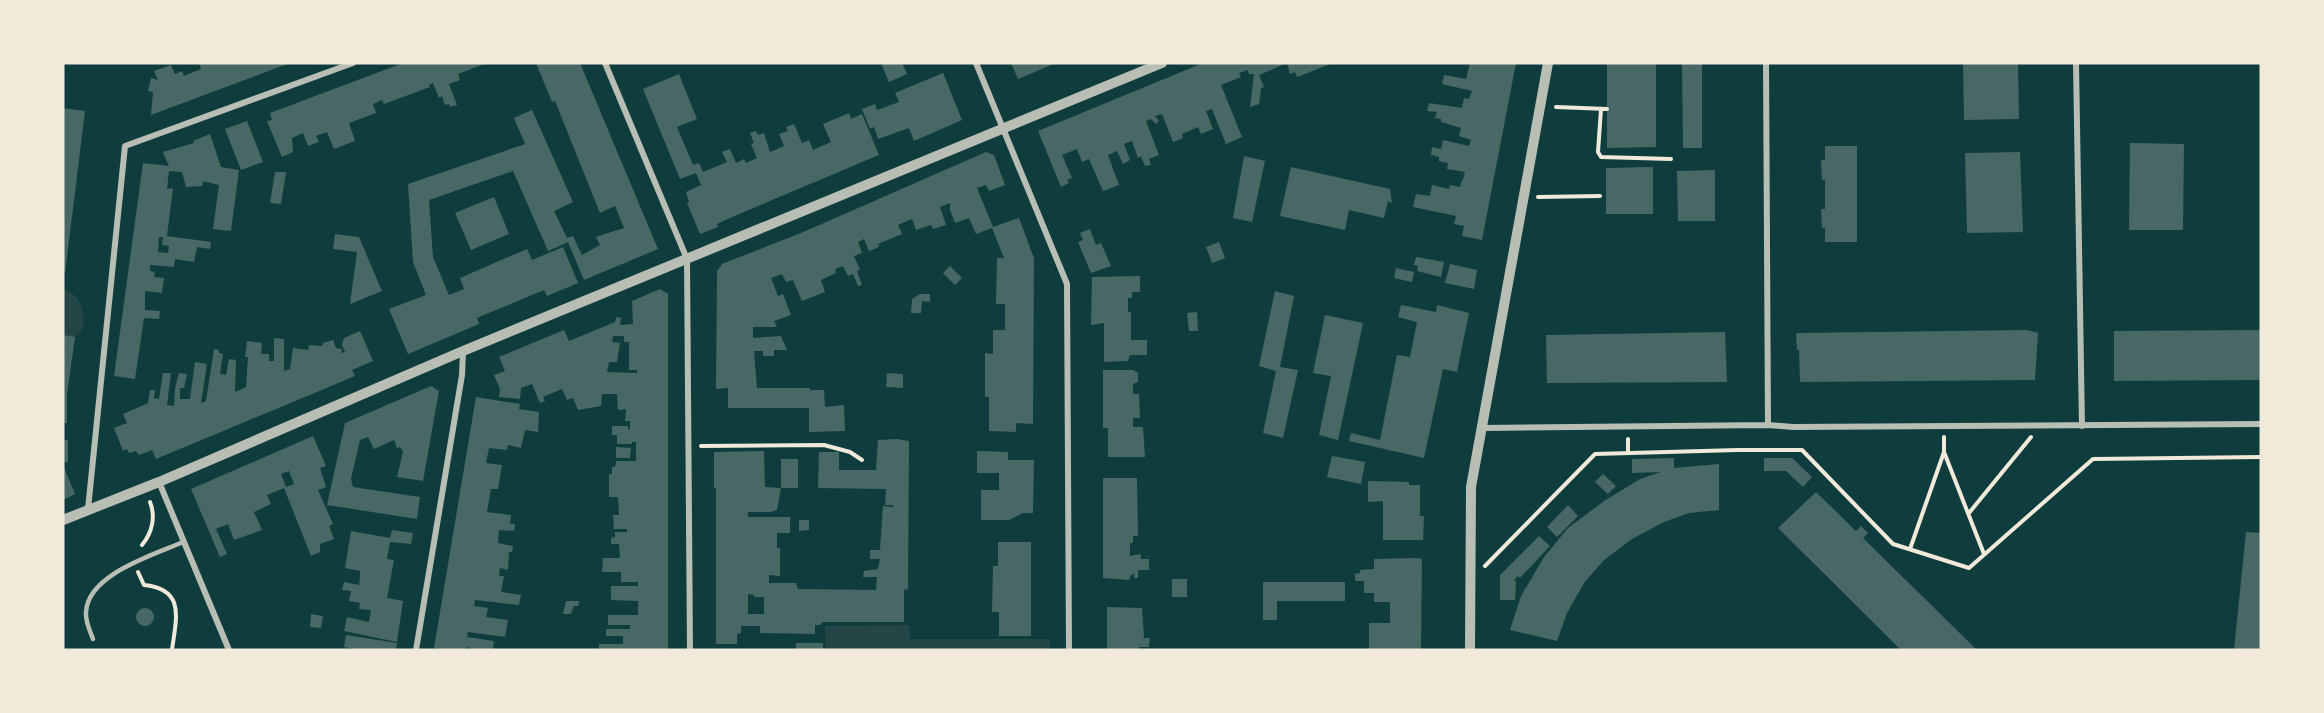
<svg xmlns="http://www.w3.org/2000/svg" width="2324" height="713" viewBox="0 0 2324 713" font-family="'DM Sans',sans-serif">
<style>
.green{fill:#244646}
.building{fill:#486865;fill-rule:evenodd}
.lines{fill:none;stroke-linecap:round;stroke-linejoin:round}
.path{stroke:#f1e9da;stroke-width:4}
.service{stroke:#b8beb3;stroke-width:4.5}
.minor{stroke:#b8beb3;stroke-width:6}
.tertiary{stroke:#b8beb3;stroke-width:10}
</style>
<rect width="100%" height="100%" fill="#0f3d3e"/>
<path class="green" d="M63,288C82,297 85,310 83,329L75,337H63Z
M909,625L910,639H1050V650H825V626Z"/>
<path class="building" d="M199,63L208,64L290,63L151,115L153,92L148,91L151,78L158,80L154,71L171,65L175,74L182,71L184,76L201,69Z
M403,63H487L458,74L460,80L449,84L457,105L450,107L449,104L445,105L442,96L439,98L433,83L429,85L430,87L384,104L382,100L373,104L376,113L349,123L355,141L334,149L327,132L316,136L319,142L308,146L303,133L292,138L293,152L282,157L267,121L272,120L270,113Z
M536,63H580L658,249L584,280L568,242L548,251L513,171L429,200L433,257L449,295L464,289L460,278L527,249L532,260L563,247L578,283L547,296L544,290L477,318L479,324L408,354L389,309L426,295L413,262L408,184L525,144L514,118L532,110L573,202L554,211L567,238L573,236L582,255L600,245L596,237L624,228L615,206L600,213L555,101L552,102Z
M881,63H902L907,74L889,82Z
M1011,63H1056L1018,79Z
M1203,63H1333L1297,77L1295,72L1290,74L1287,63L1259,75L1264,87L1261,88L1259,104L1250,107L1254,74H1249L1248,70L1239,73L1241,77L1221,85L1242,137L1226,144L1212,109L1206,111L1213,129L1201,134L1198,127L1182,134L1183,138L1173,142L1162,114L1155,116L1159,121L1156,124L1151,119L1146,121L1159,155L1149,159L1151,165L1145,166L1141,156L1138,158L1132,141L1124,144L1130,160L1123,164L1117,151L1108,155L1119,185L1103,191L1089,159L1082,162L1077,149L1062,155L1072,178L1067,180L1069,183L1061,187L1038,131Z
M1470,63H1516L1482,240L1462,236L1464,226L1454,224L1456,216L1413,207L1416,194L1430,196L1432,185L1449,189L1450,185L1460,187L1462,180H1463L1465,172L1447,169L1448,163L1439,161V157L1431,155L1432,147L1441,149L1443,140L1469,146L1471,140L1459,136L1461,128L1441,122V119L1435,118L1437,112L1427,111L1429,103L1462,108L1464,98L1469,99L1472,91L1442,84L1444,75L1466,79Z
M1656,63V147L1607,148V64Z
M1682,63H1702V148H1683Z
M1963,63H2018L2019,119L1964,120Z
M943,73L962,120L914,141L909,128L878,139L874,127L870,129L862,109L875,104L877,110L899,102L895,93Z
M679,74L697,119L677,127L693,165L699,163L703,172L727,162L722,152L730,149L736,163L744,159L746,163L757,158L751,144L754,143L750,133L756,131L758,135L764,133L770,152L784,146L779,134L788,131L786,127L794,124L802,143L809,140L813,150L831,142L823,124L849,113L851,119L862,114L879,155L732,217L717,224L718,227L700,234L687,203L689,202L686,192L701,185L696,173L680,179L643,89Z
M63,108L85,111L65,273L63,272Z
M247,121L263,162L241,170L225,129Z
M210,134L221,167L239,170L231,231L213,229L219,185L203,181L202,186L186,187L182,172L169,171L167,189L173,188L167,236L211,242L210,249L197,247L194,262L175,259L174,267L150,265V271L155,272L154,277L164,278L162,293L145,291V310L160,311L159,319L144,318L135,379L114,376L143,163L169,166L163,152L194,143L193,141ZM159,237H163L162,245L169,246L168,253L158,252Z
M2130,143L2184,144L2183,230H2129Z
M1825,146H1857V242H1825V228H1822L1821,209H1825V180H1822L1821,160H1825Z
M986,152L994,155L1005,185L989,191L986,185L977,188L993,227L1019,218L1034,258L1033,424L1016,423V432L989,431V397H985V353L993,354V330H1005V304H996L997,258H1004L992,228L976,234L969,218L955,223L950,210V203L940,207L946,225L933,229L931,225L916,230L912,219L898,225L902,234L878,244L879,247L869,251L864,239L858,242L862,253L854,256L860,270L857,271L862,285L858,286L853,274L848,276L843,266L835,269L836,273L821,280L825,292L802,301L793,280L786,282L782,274L771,278L778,296L783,294L791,315L774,321L777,327H753V338L781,336L787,350H774V356H763V351H754L757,388H810V390H824L825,407L844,405L845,431L809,432V408H728V388L716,389L717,271L722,264L801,233Z
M2020,152L2023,232L1967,233L1965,153Z
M1244,156L1265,161L1252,222L1233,218Z
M1291,167L1390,189L1392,203L1388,201L1384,218L1349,210L1345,230L1280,216Z
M1653,167V214H1606V168Z
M1715,170V221H1678L1677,171Z
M275,172H286L281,204L270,203Z
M494,197L509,234L471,250L455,213Z
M1090,229L1096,245L1101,243L1111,266L1091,273L1078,242L1083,240L1080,233Z
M335,234L359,237L382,291L350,304L357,252L333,249Z
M1219,242L1225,258L1212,263L1206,247Z
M1416,257L1444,262L1441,277L1417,271L1418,266L1414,265Z
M1450,264L1477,270L1474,289L1445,283Z
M950,266L962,278L955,285L943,273Z
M1396,268L1414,272L1412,282L1394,278Z
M1140,276V292H1132V298H1128V312H1131V340H1147V355H1130L1128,361L1104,362V323L1091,325L1092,277Z
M660,289L668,294V650H599V644H623V636H606V629H630V625H608V615H638V601L611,600V586H638V582H621V572H602L603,558H620L619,544H611V538L615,537V532H627V529H614L613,515H619L618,497H609V474H612V467H615L616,461H636V442H632V444H617V435H612V426H628V429H630V421H625L626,409L618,410L617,394H602L601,406L578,410L573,398L567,400L562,389L543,397L545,401L540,403L532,384L521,388L520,399L499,397L500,389L494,375L505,371L499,357L564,330L569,341L615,322L616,317L621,318L620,325L633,324L632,301ZM613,336H624V342H629V370H637V373L607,372L609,362H617L620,343L612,342Z
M1275,291L1294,296L1280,367L1298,370L1283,438L1263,433L1276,371L1259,366Z
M920,294H930V302L922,301L921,313H911L912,299Z
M1401,305L1436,312L1437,305L1469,313L1457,372L1443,369L1424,458L1349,441L1351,433L1380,440L1397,355L1410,357L1417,322L1398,317Z
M1197,312L1198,331H1189L1187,313Z
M1325,315L1363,323L1338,440L1319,435L1331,376L1313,373Z
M2027,330L2038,333L2035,380L1800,382L1799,350H1797L1796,334L1799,333Z
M2261,330V380L2114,381V331Z
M360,331L373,361L352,370L355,376L156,459L152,450L139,455L136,451L129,453L127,449L123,451L114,428L127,423L123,414L148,403L150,390H155L154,398L159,399L163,373H171L167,405L174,406L175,388L179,373L187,374L184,388H180V399H190L195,362L207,364L201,403L206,401L214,349L219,350V353L223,354L220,374L226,375L229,359L236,360L235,392L246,387L248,357H245L247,341L262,343L261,354H269V361H274V338L284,339V371L290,369L293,348L308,350L309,345L322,346L323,343L333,340L336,348L342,349L341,353L345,352L342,345L344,338Z
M1725,332L1727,382L1547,383L1546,335Z
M63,335L75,337L67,394V423H63Z
M1103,370H1133L1138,373V382L1133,384V394H1139L1140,418H1133V427H1143L1145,457H1108V428H1103Z
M887,373L903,374V388L886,387Z
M431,386L439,391L423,481L397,477L403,452L400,447L397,448L394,440L374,449L368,437L360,440L351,479L353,487L420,497L417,519L327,505L345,423Z
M476,397L520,404L519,409L539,412L538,432L525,430L521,448L508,445L507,450L489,448L486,463L502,465L498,489H491L487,512L511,515L510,524H515L514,531L499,530L498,543L513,546L512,552H509L508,570L500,568L499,576H504L501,592L521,595L519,605L475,600L474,606L488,608L486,617L508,620L505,637L468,632L467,637L494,641L493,648L497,650H476L466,647L465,650H446L434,648Z
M313,436L326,466L320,468L326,487L318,490L333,524L329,526L334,539L320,544V552L311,556L284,488L267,495L271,504L254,512L262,530L234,540L228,524L216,529L227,554L220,557L191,489ZM289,471L294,484L286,487L281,474Z
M897,439L909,441L908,589L904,590V622H823L820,625H815V634L760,633V626H741V633L737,634V644H716V488H714V452L764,451L765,487L781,488L777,510L771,512H748V517H790V533H777V548H780V576L769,575V583H796L798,589L876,590L877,577H863L864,571L878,569L880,559H870V550H880L883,506L893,507V505H885L886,489L818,488L819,452H839V470H876L878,440ZM748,594L754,595V597H764V614H748Z
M63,440H68V462L63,463Z
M616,447L631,448L630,458H616Z
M977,451L1008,452V460H1034L1033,513H1023L1009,520H981V490H999V473H977Z
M1332,456L1365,462L1361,484L1327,477Z
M1674,458V468L1719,464V510L1689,513L1664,522L1632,539L1604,560L1584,583L1567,613L1557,641L1510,630L1521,596L1544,557L1568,528L1604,501L1640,479L1661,472L1632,473V459Z
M1764,458H1792L1812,477L1803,487L1786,471H1764Z
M781,459H798V488H781Z
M63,465L75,494L63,500Z
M1603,474L1616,486L1608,494L1595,482Z
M1103,478H1137L1138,536H1133V543H1130V556L1141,554V559H1149V570H1138V578H1134V574L1131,575L1129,580L1103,578Z
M1368,481L1409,482V485H1420V516H1424L1423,540H1383V501L1368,502Z
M1816,492L1856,531L1861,526L1868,533L1863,538L1977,650H1901L1778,528Z
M1568,505L1578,516L1557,537L1547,527Z
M799,520H809V530L799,531Z
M392,530L413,533L411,544L390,542L387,559L394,560L387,598L403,601L397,642L344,631L347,617L369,622L371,610L359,609L360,603L349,601L351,591L342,590L344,582L359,585L360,578V571L345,568L351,531L390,538Z
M2246,532L2261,533V650H2234Z
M1539,536L1550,546L1520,578L1518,576L1514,580L1516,582L1515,600H1500V575Z
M998,542H1031V636H999V612H992L993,566H998Z
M1415,558L1422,559L1421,650H1369V623H1390V602H1374V593H1364V581H1355V574L1360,573V570L1374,569V559Z
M1172,579H1187V597H1172Z
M1263,582H1345V601H1277V620H1263Z
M566,601H579L578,606H574L571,614H563Z
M1107,607L1142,608L1144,638H1150L1149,647H1139V650H1107Z
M136 617a9 9 0 1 1 18 0a9 9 0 1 1-18 0Z
M311,614L323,616L321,628L310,627Z
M346,635L397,643L396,650H357L344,647Z
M796,643H823V650H796Z"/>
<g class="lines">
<path class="path" d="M1556,107L1607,109
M1601,109L1598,152L1601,157L1671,159
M1538,197L1600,196
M1944,437V452
M1628,439V453
M701,446L824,445L850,452L862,460
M1969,513L2031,437
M142,545C152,533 156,517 150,502
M1910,549L1944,452L1984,554
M1485,566L1595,454L1738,450H1802L1893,544L1969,568L2093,459L2261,457
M138,572L144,585C186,589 176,619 172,650"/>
<path class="service" d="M93,639C90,631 85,621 86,612C88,574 154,555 183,542"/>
<path class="minor" d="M605,63L687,259L690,650
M976,63L1067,284L1069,650
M1766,63L1768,425
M2076,63L2082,426
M1483,428L1768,425L1793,427L2261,424
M159,482L229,650
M88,509L125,146L353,63
M416,650L462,375L463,351"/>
<path class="tertiary" d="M63,520L159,482L463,351L1162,63
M1470,650L1471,487L1548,63"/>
</g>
<rect width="2324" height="713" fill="none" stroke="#f1e9da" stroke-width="129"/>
</svg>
